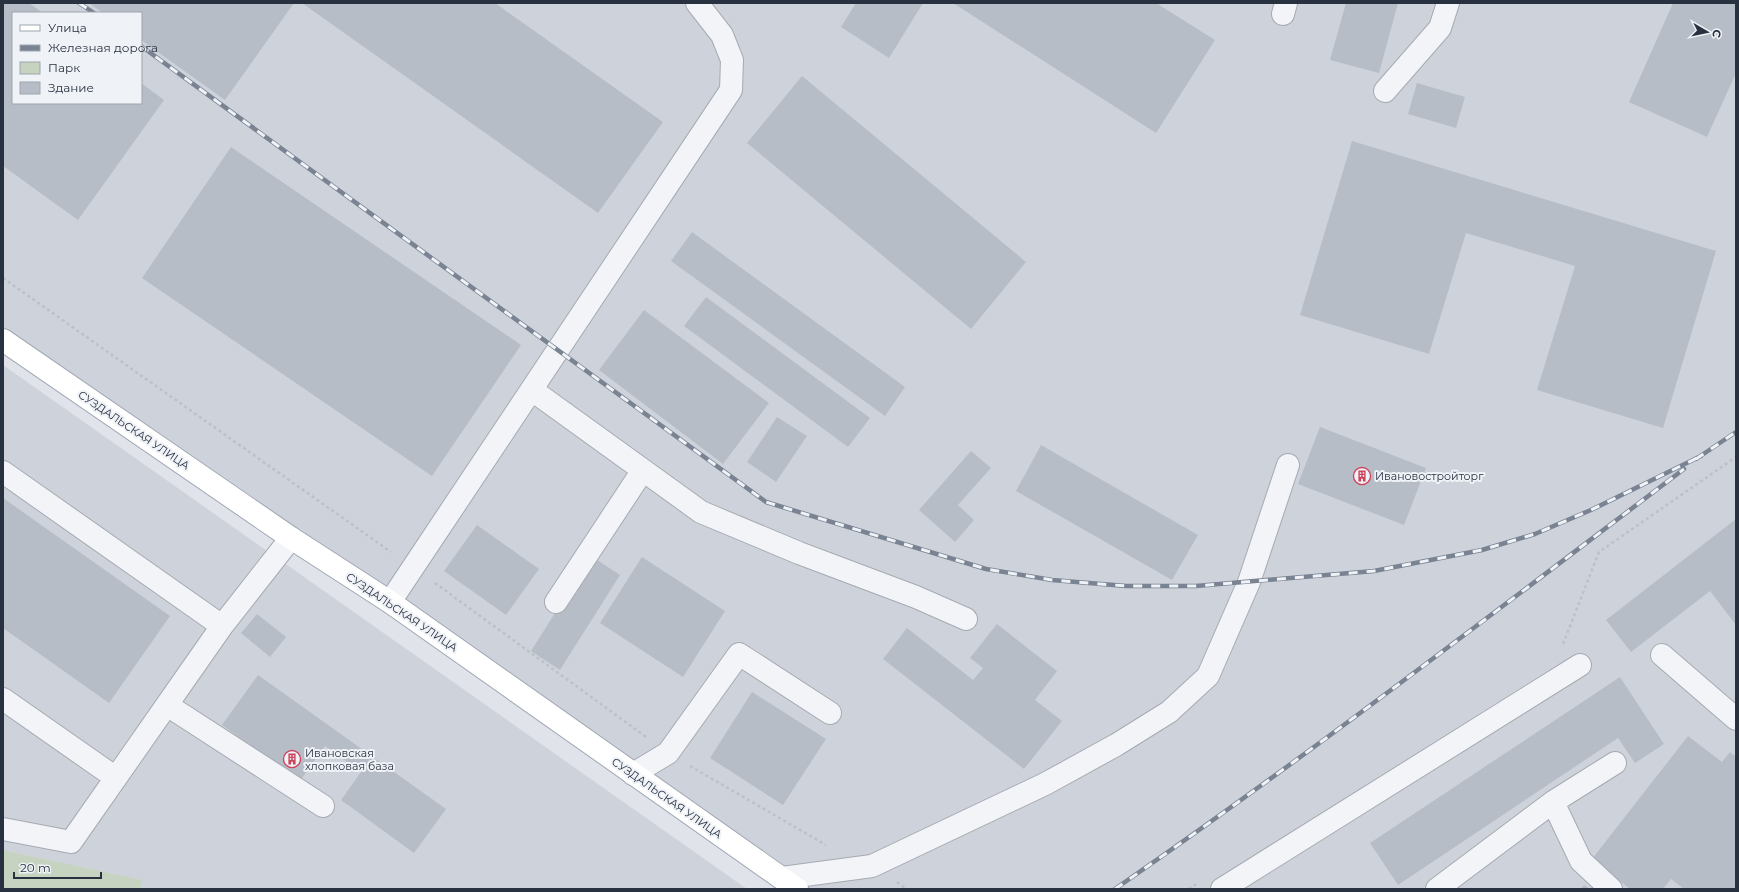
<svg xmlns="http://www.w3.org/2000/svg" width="1739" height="892" viewBox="0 0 1739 892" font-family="Montserrat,sans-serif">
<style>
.built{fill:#ced2db;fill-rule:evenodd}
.green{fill:#c6d3c1}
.building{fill:#b7bdc6}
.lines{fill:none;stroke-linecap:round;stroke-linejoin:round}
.minor-casing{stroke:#a5aab3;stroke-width:24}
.major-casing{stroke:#9fa8b4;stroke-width:24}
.path{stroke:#bdc1c7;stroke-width:2.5;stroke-dasharray:3 3;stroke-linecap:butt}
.minor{stroke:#f2f4f7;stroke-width:22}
.major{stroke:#fff;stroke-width:22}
.rail-casing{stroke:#798392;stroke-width:4.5}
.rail{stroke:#eff2f6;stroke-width:3;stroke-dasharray:9;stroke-linecap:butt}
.labels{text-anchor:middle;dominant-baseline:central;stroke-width:4;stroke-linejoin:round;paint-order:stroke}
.street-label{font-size:11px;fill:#283140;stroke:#eff2f6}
.poi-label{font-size:11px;fill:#283140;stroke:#eff2f6;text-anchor:start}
</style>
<rect width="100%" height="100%" fill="#e0e3e9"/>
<path class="built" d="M3,3H1736V889H778L3,340ZM13,13H141V103H13Z
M3,365L747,889H140L141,880L3,850Z"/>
<path class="green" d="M3,850L142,880L140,889H3Z"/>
<path class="building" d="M3,3H29L43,13H13V103H141V83L164,100L78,220L3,166Z
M89,3H294L225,100L141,40V13H103Z
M302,3H495L663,122L598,213Z
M856,3H923L889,58L841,27Z
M953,3H1156L1215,40L1156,133Z
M1346,3H1398L1379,73L1330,60Z
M1673,3H1736V73L1707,137L1629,102Z
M802,76L1026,262L971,329L747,143Z
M1417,83L1465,97L1456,128L1408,114Z
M1352,141L1716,251L1663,428L1537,390L1575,266L1466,233L1429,354L1300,315Z
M231,147L521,345L432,476L142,278Z
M692,232L905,387L885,416L671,261Z
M706,297L870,418L848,447L684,326Z
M644,310L769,403L723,464L599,370Z
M777,417L807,436L776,482L747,462Z
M1320,427L1426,468L1404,525L1298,484Z
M1041,445L1198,535L1172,580L1016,491Z
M971,451L991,468L958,505L974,520L955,542L919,510Z
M3,498L170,616L109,703L3,628Z
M1736,519V625L1710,591L1631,652L1606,620Z
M477,525L539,569L506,615L444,571Z
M591,556L620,575L560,670L531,651Z
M642,557L725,611L683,677L600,623Z
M257,614L286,637L270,657L241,633Z
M997,624L1057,671L1035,700L1062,721L1024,769L883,659L907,628L973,680L983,668L970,658Z
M258,675L446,809L414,853L341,800L361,772L325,746L300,781L222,725Z
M1620,677L1664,744L1635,763L1618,738L1398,885L1370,843Z
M752,692L826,739L783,805L710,758Z
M1688,736L1722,762L1730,752L1736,757V889H1684L1671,879L1663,889H1630L1592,859Z
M1584,885L1590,889H1581Z"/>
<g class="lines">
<g class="minor-casing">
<path id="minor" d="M1283,14L1286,3
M1385,91L1440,28L1448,3
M532,390L701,512L799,553L916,597L966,619
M3,472L222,626
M390,602L731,90L732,60L722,35L697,3
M556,602L643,470
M1662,655L1736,719
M3,699L116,778
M167,705L323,806
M633,774L668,753L739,654L830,713
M3,829L71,842L222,626L291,538
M782,878L872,866L1045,784L1116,745L1169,712L1208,676L1249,582L1288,465
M1222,889L1580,665
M1437,889L1553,802
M1611,889L1581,861L1553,802L1615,763"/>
</g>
<g class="major-casing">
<path id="major" d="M3,340L291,538L390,602L797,889"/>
</g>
<path class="path" d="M3,278L391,552
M435,583L646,737
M1563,644L1599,552L1736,457
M690,766L826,845
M897,882L907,889
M1189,889L1196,884"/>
<use href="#minor" class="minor"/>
<use href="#major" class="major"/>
<g class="rail-casing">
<path id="rail" d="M79,3L94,13
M141,46L766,502L986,569L1052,580L1126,586H1196L1374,571L1482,550L1535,534L1591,510L1701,456
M1696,459L1736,432
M1115,889C1309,755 1496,611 1684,469"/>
</g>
<use href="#rail" class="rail"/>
</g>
<defs>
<g id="building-ring" transform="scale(0.9)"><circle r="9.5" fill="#eff2f6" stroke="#ce445b" stroke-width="1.5"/><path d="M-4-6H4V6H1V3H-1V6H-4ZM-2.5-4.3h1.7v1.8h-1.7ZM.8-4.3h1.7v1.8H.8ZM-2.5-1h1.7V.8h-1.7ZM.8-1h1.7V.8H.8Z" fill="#ce445b"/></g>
</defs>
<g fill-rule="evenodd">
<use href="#building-ring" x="1362" y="476"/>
<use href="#building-ring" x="292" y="759"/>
</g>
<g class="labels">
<g class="street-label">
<text transform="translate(134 430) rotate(34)">СУЗДАЛЬСКАЯ УЛИЦА</text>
<text transform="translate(402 612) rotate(34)">СУЗДАЛЬСКАЯ УЛИЦА</text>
<text transform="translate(667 798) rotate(35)">СУЗДАЛЬСКАЯ УЛИЦА</text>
</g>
<g class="poi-label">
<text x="1375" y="476">Ивановостройторг</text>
<text x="305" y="753">Ивановская<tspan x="305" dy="13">хлопковая база</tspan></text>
</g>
</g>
<rect width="1739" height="892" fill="none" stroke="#283140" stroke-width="8"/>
<rect x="12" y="12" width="130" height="92" fill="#eff2f6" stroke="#9fa5ad"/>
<rect x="20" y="25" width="20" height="6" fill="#ffffff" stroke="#9fa5ad"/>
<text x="48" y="32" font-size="12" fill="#283140">Улица</text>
<rect x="20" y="45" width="20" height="6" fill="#798392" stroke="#9fa5ad"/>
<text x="48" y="52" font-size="12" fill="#283140">Железная дорога</text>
<rect x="20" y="62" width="20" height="12" fill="#c6d3c1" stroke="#9fa5ad"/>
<text x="48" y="72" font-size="12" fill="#283140">Парк</text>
<rect x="20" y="82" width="20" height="12" fill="#b7bdc6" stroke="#9fa5ad"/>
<text x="48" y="92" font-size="12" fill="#283140">Здание</text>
<g transform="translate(1707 32) rotate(99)" stroke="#eff2f6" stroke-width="3" paint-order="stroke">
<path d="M0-3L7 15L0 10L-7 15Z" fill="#283140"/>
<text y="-6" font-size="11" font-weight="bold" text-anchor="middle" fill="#283140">С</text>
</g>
<path d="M14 872v6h87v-6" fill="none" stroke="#283140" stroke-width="2"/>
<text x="20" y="872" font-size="12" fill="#283140" stroke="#eff2f6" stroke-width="3" paint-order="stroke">20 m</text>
</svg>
